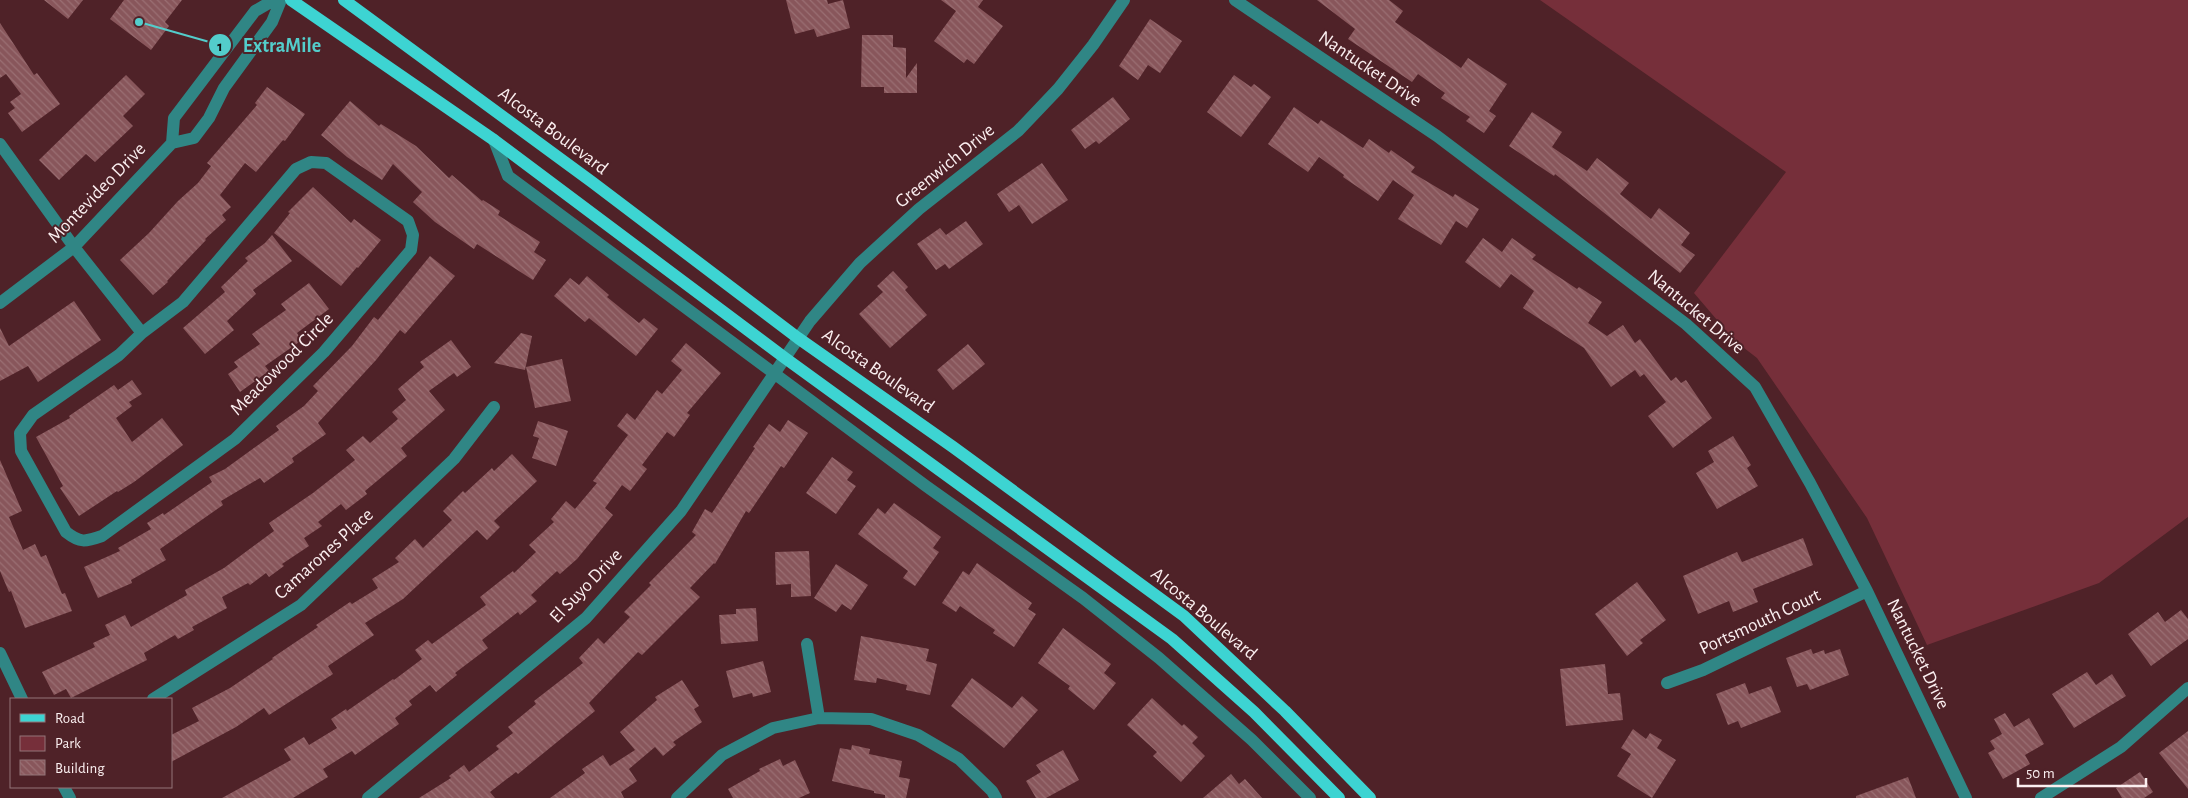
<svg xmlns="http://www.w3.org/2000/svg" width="2188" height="798" viewBox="0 0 2188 798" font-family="'Alegreya Sans',sans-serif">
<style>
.green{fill:#762f3a}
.building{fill:url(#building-back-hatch)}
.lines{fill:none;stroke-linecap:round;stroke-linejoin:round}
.minor{stroke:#308685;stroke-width:12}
.major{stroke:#3dd4d2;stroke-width:12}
.labels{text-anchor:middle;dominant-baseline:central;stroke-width:4;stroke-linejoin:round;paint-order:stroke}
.street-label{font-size:19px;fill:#fbeff0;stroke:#4f2228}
.leader{fill:none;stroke:#53cdcb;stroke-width:2}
.callout-dot{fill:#53cdcb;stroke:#4f2228;stroke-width:2}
.mark-label{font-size:15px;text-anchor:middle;font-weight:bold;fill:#111}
.callout-label{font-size:20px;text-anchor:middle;font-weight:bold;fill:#53cdcb;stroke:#4f2228;stroke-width:4;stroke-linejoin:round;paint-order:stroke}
</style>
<defs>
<pattern id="building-back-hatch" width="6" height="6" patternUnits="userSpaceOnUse" patternTransform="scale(1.25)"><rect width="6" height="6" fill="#88565b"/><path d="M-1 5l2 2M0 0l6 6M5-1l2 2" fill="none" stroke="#9a6f73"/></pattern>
</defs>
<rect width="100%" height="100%" fill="#4f2228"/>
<path class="green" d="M1540,0H2188V517L2099,583L1927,645L1867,518L1757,358L1735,341L1694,293L1786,172Z"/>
<path class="building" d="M44,0H83L68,19Z
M124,0H182L165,22L169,26L151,50L110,19Z
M786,0H827L828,4L843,0L850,28L817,37L814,29L795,34Z
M941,0H983L978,7L1003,26L974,64L967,59L964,63L934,41L956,11Z
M1317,0H1389L1403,11L1395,22L1461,68L1468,58L1507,84L1489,111L1496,116L1484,133L1466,121L1470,117L1441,98L1445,93L1418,74L1412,82L1348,39L1355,29Z
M1150,19L1182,41L1160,73L1148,65L1138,80L1119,66Z
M0,23L34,75L37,73L60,104L22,132L8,113L15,108L10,102L21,94L6,74L0,78Z
M862,35H893V47L906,48V78L917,63V93H884V87H861Z
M126,75L145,94L123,116L133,126L95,162L86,154L59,180L39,160Z
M1234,75L1251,87L1254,84L1271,97L1241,137L1207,112Z
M267,87L305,114L285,141L283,140L256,172L245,163L220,195L231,207L222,215L226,220L205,239L206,240L167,281L168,282L153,295L120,260L149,233L178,201L198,183L211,166L207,163L257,105L255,103Z
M1113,97L1130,119L1099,144L1096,141L1085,149L1071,130Z
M350,101L379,126L381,124L416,146L449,178L452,175L482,201L483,200L500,211L498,215L540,242L534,252L546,260L533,280L477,244L474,249L435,222L413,202L422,192L393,164L382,180L347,157L321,135Z
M1294,107L1318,124L1321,120L1363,148L1369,139L1389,153L1391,150L1415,167L1411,172L1453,197L1455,194L1479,209L1467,228L1456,221L1441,245L1398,219L1414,195L1393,180L1378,201L1343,177L1344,175L1319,157L1308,172L1268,144Z
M1532,112L1562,132L1552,147L1587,171L1597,158L1629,183L1620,194L1651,219L1659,208L1690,233L1681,245L1695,255L1680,273L1555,174L1554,176L1509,146Z
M1042,163L1068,200L1032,224L1019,205L1009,212L997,194Z
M313,187L351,223L354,219L381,240L358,268L357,267L341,286L274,233L290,213L288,212Z
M966,221L983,244L949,269L945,264L936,270L917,244L940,228L946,235Z
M272,235L292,261L253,290L256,294L227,321L234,330L205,354L183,328L225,292L221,287L248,261L245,258L265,243Z
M1483,238L1502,252L1512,238L1536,255L1532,259L1577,289L1579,287L1602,302L1588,323L1607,336L1623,325L1635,343L1640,339L1671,381L1676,377L1681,383L1686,380L1712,418L1673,448L1648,416L1666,402L1644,374L1640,377L1635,370L1611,387L1584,348L1523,308L1534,291L1511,274L1500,288L1465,262Z
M430,256L455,276L405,334L400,330L376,360L318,423L326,434L292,458L294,462L264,483L260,478L221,501L223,505L160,549L166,560L131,580L132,583L98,598L84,567L120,551L118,548L151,529L147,523L163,513L164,515L212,482L209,477L225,469L279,430L276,426L304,406L318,391L313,386L352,346L374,317L378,320Z
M893,271L908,287L905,290L927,315L890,348L859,314L883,292L877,286Z
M587,276L609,295L607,297L639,323L644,318L658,329L636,356L589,318L585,322L554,296L570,278L579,285Z
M309,283L329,309L297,333L302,340L265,366L269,371L240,392L228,374L238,367L234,362L260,344L252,334L286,310L281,304Z
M74,301L101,340L38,382L28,366L0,381V328L9,346Z
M521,333L532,336L525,370L494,363Z
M451,340L471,367L457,377L454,373L429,391L445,410L401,448L407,456L365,491L367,494L346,510L341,504L318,522L322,526L304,538L309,546L282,564L284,566L269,577L266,573L250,585L248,583L222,597L227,608L192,627L194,630L178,639L175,635L144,653L147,660L71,698L66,689L54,695L42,672L95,647L93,643L110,635L105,625L125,615L131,627L187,595L185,590L224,568L274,531L269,523L313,493L355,460L346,450L363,436L370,443L398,419L392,412L406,400L398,389L424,367L420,362Z
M686,343L721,373L687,413L690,415L674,437L667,432L642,465L647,469L630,491L622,485L605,508L613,515L577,559L560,574L557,571L531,595L537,601L520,615L518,612L482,640L488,648L455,673L457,675L436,692L430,685L409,701L412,705L395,718L399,724L355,755L352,751L323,769L328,777L293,798H222L291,760L284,749L304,737L309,745L337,728L331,719L346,709L347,711L393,679L394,680L422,659L415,650L428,640L432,644L486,605L480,597L513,571L514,573L536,552L529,545L554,522L551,519L566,501L575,509L597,483L593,481L628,435L617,426L627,413L635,420L657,390L662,394L682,370L671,361Z
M968,344L985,364L953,390L937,370Z
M562,359L571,401L535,408L526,367Z
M132,380L142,394L129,402L132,406L116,418L132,442L162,418L183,445L134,482L118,492L117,491L79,516L60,488L63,486L36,437L70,418L69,416L114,385L118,390Z
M788,420L808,433L784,468L781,466L749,513L746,511L715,564L714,563L690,588L700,597L642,655L638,652L589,703L595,711L518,774L516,772L490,792L495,798H419L451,778L449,776L464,765L469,772L499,749L496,746L513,733L508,727L536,704L534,701L583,663L579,658L598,638L604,644L630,617L624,612L651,585L649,583L696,535L692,532L705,509L712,513L755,448L753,447L769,424L780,432Z
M538,421L568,431L556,466L532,458L539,438L533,436Z
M1733,436L1751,465L1747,468L1758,486L1717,509L1696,473L1714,462L1708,451Z
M512,454L537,481L494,521L500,527L487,540L477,530L403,599L365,623L374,635L328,666L333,674L269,715L264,708L236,727L171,762V735L199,721L192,708L230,688L273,659L272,658L318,627L316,625L350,602L352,604L378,588L372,579L399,562L395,558L415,539L423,548L452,520L443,511L463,491L465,493L492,468L494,471Z
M832,457L853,472L847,480L856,486L836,514L806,493Z
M0,460L22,511L9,517L23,550L35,544L41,557L46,555L62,594L65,593L72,611L25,628L11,591L9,592L0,571Z
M894,503L941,537L933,548L939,552L915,586L903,578L908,571L858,534L878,508L885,514Z
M1803,538L1813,565L1753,589L1758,602L1733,612L1729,601L1698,614L1683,576L1737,552L1742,562Z
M809,551L811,596L791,597V584L776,585L775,552Z
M977,563L1032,603L1028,609L1036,614L1014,647L993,633L995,630L960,606L956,612L942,603L963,571L969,575Z
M836,564L868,585L851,610L842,604L836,612L814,598Z
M1637,582L1666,620L1640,640L1643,643L1627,656L1595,614Z
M756,608L758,641L721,644L719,615L736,614V609Z
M2181,610L2188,619V639L2151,666L2128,634L2158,612L2165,622Z
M1063,628L1111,664L1104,673L1116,683L1094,710L1068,689L1070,686L1038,663Z
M861,636L929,649L926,661L937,664L930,695L906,690L907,685L877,678L876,683L854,680Z
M1811,649L1813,654L1824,650L1825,654L1840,649L1849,675L1810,690L1807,684L1797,687L1786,658Z
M763,661L771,692L753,697L752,693L733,698L726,671Z
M1605,664L1608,694L1620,693L1623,720L1566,726L1560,669Z
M2087,672L2096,685L2112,674L2126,696L2074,728L2052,694Z
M972,678L1012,708L1022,696L1038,710L1004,748L951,706Z
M682,680L699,706L694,709L702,722L673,742L676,745L663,756L655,747L629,769L637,781L621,792L624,798H550L585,773L582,769L603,755L610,766L635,750L620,732L657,700L655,697Z
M1745,683L1749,694L1771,686L1781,712L1741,728L1738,721L1728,725L1716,694Z
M1152,698L1182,726L1184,724L1198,737L1192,743L1205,756L1181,782L1153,756L1157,752L1127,725Z
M2005,713L2014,727L2029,718L2044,744L2025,755L2030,764L2003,779L1988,753L1995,749L1990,741L2002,734L1994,719Z
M1633,729L1646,739L1650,733L1662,740L1657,748L1676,760L1652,798L1617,776L1631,754L1621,748Z
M2188,731V789L2159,753Z
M852,745L870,749L869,754L902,761L899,777L910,779L906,798H885V795L874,793V791L832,781L840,748L851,750Z
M1063,750L1079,780L1046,798H1036L1026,781L1041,772L1036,765Z
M780,759L783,766L795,760L810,793L799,798H733L728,789L760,771L759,769Z
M2140,772L2153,792L2144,798H2122L2116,788Z
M1231,774L1239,784L1245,779L1262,798H1203Z
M1908,777L1916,798H1856V796Z"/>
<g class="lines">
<path class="minor" d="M1235,0L1437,136L1686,324L1755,387L1810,483L1867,591L1966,798
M494,140L508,176L926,486L1083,598L1159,658L1252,740L1310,798
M172,143L174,118L255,11L274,0
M0,144L74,247L142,333L183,302L296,169L311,162L326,163L408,221L413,235L411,250L324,352L235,439L102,536C85,542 80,543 66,532L21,451L20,433L33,415L119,355L142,333
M0,303L74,247L172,143L194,138L209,118L224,88L272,22L281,0
M807,644L819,718
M0,653L22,699
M1667,683L1703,670L1867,591
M153,699L301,605L454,459L494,407
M64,787L70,798
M368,798L586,618L681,511L810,321L860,263L919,209L1018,131L1058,89L1093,45L1124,0
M677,798L722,755L773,728L819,718L871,719L918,735L959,759L992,791L996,798
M2041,798L2121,747L2188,688"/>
<path class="major" d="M291,0L494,140L785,358L1172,639L1254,712L1339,798
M344,0L592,182L798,338L953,447L1184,616L1285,711L1370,798"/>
</g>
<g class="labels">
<g class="street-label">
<text transform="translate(1370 69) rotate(34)">Nantucket Drive</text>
<text transform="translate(553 131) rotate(37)">Alcosta Boulevard</text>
<text transform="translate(945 166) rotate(-39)">Greenwich Drive</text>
<text transform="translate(97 193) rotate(-46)">Montevideo Drive</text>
<text transform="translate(1696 312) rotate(40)">Nantucket Drive</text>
<text transform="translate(282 364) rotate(-45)">Meadowood Circle</text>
<text transform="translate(878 371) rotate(35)">Alcosta Boulevard</text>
<text transform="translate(324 554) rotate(-42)">Camarones Place</text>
<text transform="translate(586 586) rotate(-46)">El Suyo Drive</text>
<text transform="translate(1204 614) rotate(40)">Alcosta Boulevard</text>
<text transform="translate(1760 622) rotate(-25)">Portsmouth Court</text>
<text transform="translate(1918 654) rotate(64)">Nantucket Drive</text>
</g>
</g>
<path class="leader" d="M139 22L220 45"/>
<g class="callout-dot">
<circle cx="139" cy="22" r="5"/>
<circle cx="220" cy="45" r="12"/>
</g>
<g class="mark-label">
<text x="220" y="51">1</text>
</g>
<g class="callout-label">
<text x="282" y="52">ExtraMile</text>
</g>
<rect x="10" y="698" width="162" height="90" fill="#4f2228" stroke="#947478"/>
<rect x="20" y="714" width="25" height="8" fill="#3dd4d2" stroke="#947478"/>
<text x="55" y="723" font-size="15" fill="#fbeff0">Road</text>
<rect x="20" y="736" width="25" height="15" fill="#762f3a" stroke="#947478"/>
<text x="55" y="748" font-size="15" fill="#fbeff0">Park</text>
<rect x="20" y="760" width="25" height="15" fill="url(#building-back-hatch)" stroke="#947478"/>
<text x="55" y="773" font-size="15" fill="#fbeff0">Building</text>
<path d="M2018 778v8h128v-8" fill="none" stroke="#fbeff0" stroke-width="2.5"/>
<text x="2026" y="778" font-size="15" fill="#fbeff0" stroke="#4f2228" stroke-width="4" paint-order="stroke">50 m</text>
</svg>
